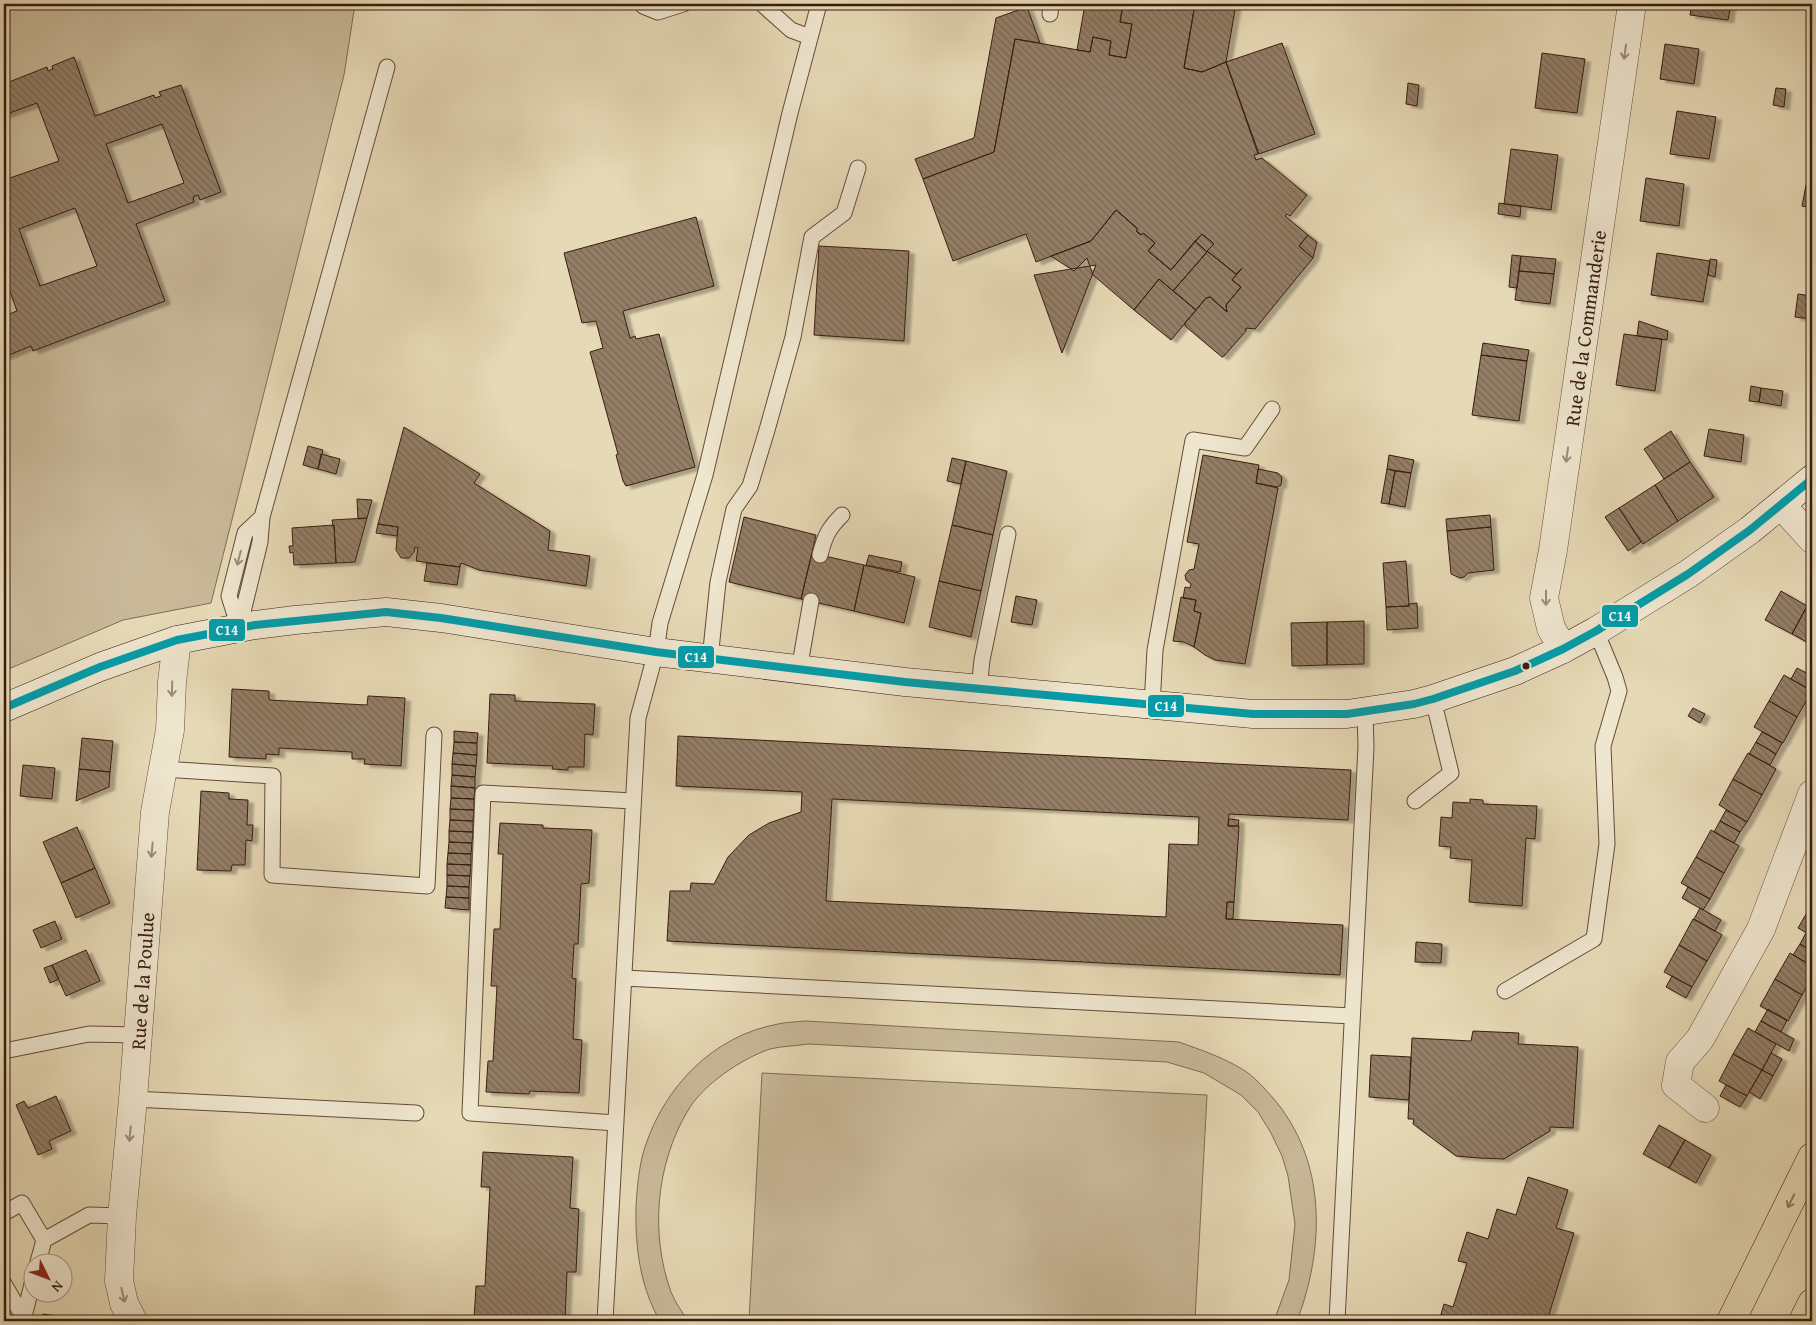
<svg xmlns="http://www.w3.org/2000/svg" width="1816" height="1325" viewBox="0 0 1816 1325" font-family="'Gentium Book Plus',serif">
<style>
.green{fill:#c9b999;stroke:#816a55}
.building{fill:url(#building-back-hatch);stroke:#391c11;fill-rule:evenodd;filter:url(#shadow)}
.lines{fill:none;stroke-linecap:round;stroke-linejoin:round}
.lane-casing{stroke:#644b3a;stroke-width:17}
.street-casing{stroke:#644b3a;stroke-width:29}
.secondary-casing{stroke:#391c11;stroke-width:29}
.highway-casing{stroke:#391c11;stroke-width:29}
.lane{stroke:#efe6cf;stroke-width:15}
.street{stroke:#efe6cf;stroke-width:28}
.secondary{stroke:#efe6cf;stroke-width:28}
.highway{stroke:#e6d9b5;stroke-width:28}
.bus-1-casing{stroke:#efe6cf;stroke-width:11}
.bus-1{stroke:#039daa;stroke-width:8}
.oneway{stroke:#9d8b7a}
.oneway2{stroke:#907a63}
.bus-dot{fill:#391c11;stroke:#efe6cf;stroke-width:2}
.labels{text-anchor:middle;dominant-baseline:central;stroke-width:4;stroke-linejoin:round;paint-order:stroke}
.street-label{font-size:20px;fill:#391c11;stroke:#efe6cf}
.line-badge{stroke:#efe6cf;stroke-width:2}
.badge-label{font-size:14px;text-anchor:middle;font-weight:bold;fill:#fff}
</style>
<defs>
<pattern id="building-back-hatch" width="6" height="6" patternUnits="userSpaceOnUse" patternTransform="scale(1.25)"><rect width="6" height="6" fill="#937e66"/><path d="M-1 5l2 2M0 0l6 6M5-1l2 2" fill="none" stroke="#796653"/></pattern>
<filter id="shadow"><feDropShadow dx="5.5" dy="3" stdDeviation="1" flood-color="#0004"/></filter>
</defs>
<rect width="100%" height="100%" fill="#e6d9b5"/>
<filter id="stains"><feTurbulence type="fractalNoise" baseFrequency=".004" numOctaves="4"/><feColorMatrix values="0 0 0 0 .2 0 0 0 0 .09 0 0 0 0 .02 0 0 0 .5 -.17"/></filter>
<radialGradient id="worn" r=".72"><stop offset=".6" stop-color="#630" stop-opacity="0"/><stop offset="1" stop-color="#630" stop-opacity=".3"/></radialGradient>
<path class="green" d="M4,4H355L344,75L211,603L123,620L4,671Z
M805,1021L1179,1042C1201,1050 1222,1057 1242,1069C1254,1076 1264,1088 1273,1098C1327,1161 1325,1247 1297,1321H1274L1289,1280L1295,1224L1288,1176L1282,1156L1271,1133L1258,1112L1241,1095L1204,1073L1167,1062L808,1044C796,1046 782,1046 770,1049C741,1059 702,1085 687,1112C656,1165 650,1234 671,1292C675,1302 682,1312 688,1321H660C640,1287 635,1246 636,1207C637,1188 639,1165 645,1147C665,1086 713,1036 778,1024C787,1022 796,1022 805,1021Z
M762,1073L1207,1095L1195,1321H749Z"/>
<path class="building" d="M1085,4H1123L1120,22L1132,24L1126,58L1109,55L1111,41L1093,37L1090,52L1077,50Z
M1123,4H1195L1184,68L1202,72L1226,62L1258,154L1254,155L1256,160L1262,158L1307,195L1290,216L1287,214L1285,216L1308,235L1299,246L1313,258L1255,329L1246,328V331L1224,356L1222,357L1185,326V323L1206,298L1210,297L1227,312L1226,305L1241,287L1232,280L1242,268L1236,274L1207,251L1214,244L1202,234L1171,270L1148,251L1155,243L1143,233L1141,235L1136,231L1138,229L1116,210L1091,241L1036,262L1026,234L953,261L923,179L994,152L1015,39L1090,52L1093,37L1111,41L1109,55L1126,58L1132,24L1120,22Z
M1195,4H1236L1226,62L1202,72L1184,68Z
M1692,4H1731L1728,20L1690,15Z
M1027,7L1040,43L1015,39L994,152L923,179L915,159L974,138L996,18Z
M1282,43L1315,134L1259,154L1226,62Z
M1665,44L1699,49L1694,84L1660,79Z
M1542,53L1585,59L1577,113L1535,108Z
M74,57L95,116L154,95L155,98L161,96L159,92L181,85L221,192L200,200L198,195L195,196L193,197L194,202L136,224L165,301L33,351L31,346L4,357V316L17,311L4,275V180L59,161L37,103L4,115V84L47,67L48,71L53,69L52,66ZM162,124L184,183L128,203L106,144ZM75,208L97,266L40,286L19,229Z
M1408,83L1419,85L1417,106L1406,104Z
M1776,88L1786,89L1784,107L1773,105Z
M1677,111L1716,117L1709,159L1670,154Z
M1511,149L1558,155L1551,210L1504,204Z
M1646,178L1684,184L1679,226L1640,221Z
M1806,185L1812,186V208L1802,206Z
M1499,203L1521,206L1520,217L1498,214Z
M1116,210L1138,229L1136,231L1141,235L1143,233L1155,243L1148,251L1171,270L1195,241L1207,252L1173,291L1159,279L1134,310L1093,275L1087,258L1074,271L1051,256L1091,241Z
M696,217L714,286L623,311L630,338L635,336L636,339L659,334L695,467L626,486L623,481L616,455L618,454L590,352L603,348L596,321L582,323L564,253Z
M1202,234L1214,244L1207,251L1236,274L1242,268L1232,280L1241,287L1226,305L1227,312L1210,297L1206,298L1196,310L1173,291L1207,252L1195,241Z
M1308,235L1317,242L1313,258L1299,246Z
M819,246L909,251L904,341L814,335Z
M1657,253L1710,261L1703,302L1651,295Z
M1512,255L1521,256L1517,288L1509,287Z
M1521,256L1556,259L1554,274L1519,271Z
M1710,259L1717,260L1715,277L1708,275Z
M1096,265L1062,353L1034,275Z
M1519,271L1554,274L1550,304L1515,300Z
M1159,279L1196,310L1171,340L1134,310Z
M1798,294L1812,296V319L1795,317Z
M1812,318V362L1806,361Z
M1639,321L1668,331L1667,340L1637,336Z
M1624,334L1662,339L1655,391L1616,385Z
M1483,343L1529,350L1527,361L1481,355Z
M1481,355L1527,361L1519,421L1472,415Z
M1751,386L1761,388L1759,402L1749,401Z
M1761,388L1783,391L1781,406L1759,402Z
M404,427L480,474L474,483L550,531L548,550L590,556L586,586L479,570L461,563L460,567L416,561L418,548L415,547L414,552L409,558H401L396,550L398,527L378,524Z
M1709,429L1744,435L1741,462L1704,456Z
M1671,431L1690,462L1664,479L1644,449Z
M308,446L323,450L318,469L303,465Z
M321,454L340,459L336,474L318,469Z
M1203,455L1259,465L1256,483L1278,488L1245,664L1215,660L1205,655L1194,647L1201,613L1194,611L1196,600L1183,598L1185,587L1190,588L1191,584L1186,580L1185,575L1189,570L1194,569L1199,544L1187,542Z
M1389,455L1414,460L1411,473L1387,469Z
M952,458L966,461L961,484L947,481Z
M966,461L1007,471L993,535L952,525Z
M1690,462L1714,497L1678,521L1655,485Z
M1258,469L1278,473L1282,477L1281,485L1277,487L1256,483Z
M1387,469L1395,471L1389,504L1381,503Z
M1395,471L1411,473L1405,507L1389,504Z
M1655,485L1678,521L1643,544L1619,508Z
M357,499L372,500L367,518L358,519Z
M1619,508L1641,542L1628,551L1605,517Z
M1490,515L1491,527L1447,531L1446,519Z
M744,517L816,535L801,599L729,582Z
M367,518L355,562L336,563L334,525L333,526L332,520Z
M378,524L398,527L397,536L376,533Z
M334,525L336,563L294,565L293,552L290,553L289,546H293L292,528Z
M952,525L993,535L981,591L939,581Z
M1491,527L1494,570L1468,573L1464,577L1460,578L1451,574L1447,531Z
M812,553L864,565L854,611L801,599Z
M869,555L902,562L900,572L866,565Z
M1406,561L1409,606L1386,607L1383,563Z
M427,563L460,567L457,585L424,581Z
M864,565L915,577L904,623L854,611Z
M939,581L981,591L971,637L929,627Z
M1781,591L1807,606L1792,634L1765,620Z
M1016,596L1037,600L1032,625L1011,622Z
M1181,597L1196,600L1194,611L1201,613L1194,647L1184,642L1173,641Z
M1417,603L1418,628L1387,630L1386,607L1409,606V604Z
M1807,606L1812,609V645L1792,634Z
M1364,621V664L1327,665V622Z
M1327,622V665L1292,666L1291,623Z
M1797,668L1812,676V691L1791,679Z
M1784,675L1812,691L1797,717L1769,701Z
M232,689L269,691V700L367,705L368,696L405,698L401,766L364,764L365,759H352V752L279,748V755L266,754V759L229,757Z
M490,694L515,695V701L595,704L593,735L585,734L584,767H568V770L552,769L553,766L487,763Z
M1769,701L1797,717L1783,743L1754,727Z
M1693,708L1705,714L1700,723L1688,716Z
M454,731L478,733L477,743L454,742Z
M1762,732L1782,743L1776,754L1756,742Z
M678,736L1351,770L1348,820L1229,814L1228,826H1239L1234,902H1227L1226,919L1343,925L1340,975L667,941L670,891H690L691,883L714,884L728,857L749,835L769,823L801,812L802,792L676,786ZM832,799L1199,817L1198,845L1169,844L1166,917L826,901Z
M82,738L113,741L110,772L79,769Z
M454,742L477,743V755L453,753Z
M1756,742L1776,754L1770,765L1749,754Z
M453,753L477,755L476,766L452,764Z
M1748,753L1776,769L1762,795L1733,779Z
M452,764L476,766L475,777L452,775Z
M23,765L55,768L52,799L20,796Z
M79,769L110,772L109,787L76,801Z
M452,775L475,777V788L451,786Z
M1733,779L1762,795L1747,822L1719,805Z
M451,786L475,788L474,799L451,798Z
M201,791L229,793V799L248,800L247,825H253L252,841L246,840L245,865H232L231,871L197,870Z
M451,798L474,799V810L450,809Z
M1470,799L1483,800V804L1537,806L1535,839L1526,838L1522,906L1469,902L1472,860L1450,858L1451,847L1439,846L1441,817L1452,818L1453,802L1470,803Z
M450,809L474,810L473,821L450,820Z
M1726,810L1747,822L1740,832L1720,821Z
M1229,819L1239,820L1238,826H1228Z
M450,820L473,821V832L449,831Z
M1720,821L1740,832L1734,843L1714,832Z
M500,823L543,825V828L592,830L589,883L581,884L578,944H574L572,978L576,979L573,1039L582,1040L579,1093L530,1091L529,1094L486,1092L488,1061H493L497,986H491L494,929H500L503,854H498Z
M77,827L95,868L61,883L43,842Z
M1711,830L1739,846L1724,873L1696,857Z
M449,831L473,832L472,843L449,842Z
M449,842L472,843L471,854L448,853Z
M448,853L471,854V865L447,864Z
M1696,857L1724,873L1710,899L1681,883Z
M447,864L471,865L470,876L447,875Z
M95,868L110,903L76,918L61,883Z
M447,875L470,876L469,887L447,886Z
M447,886L469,887V898L446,897Z
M1688,887L1710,899L1703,910L1682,898Z
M446,897L469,898V910L445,908Z
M1227,902H1234L1233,919H1226Z
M1812,904V936L1798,928Z
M1700,908L1721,920L1715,931L1694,919Z
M1693,919L1722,935L1707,961L1679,945Z
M55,921L62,939L41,948L33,930Z
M1806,933L1812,936V951L1800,944Z
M1416,942L1442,944L1441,963L1415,962Z
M1800,944L1812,951V966L1793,955Z
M1679,945L1707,961L1692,987L1664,972Z
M86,950L100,981L66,996L52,965Z
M1790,953L1812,966V976L1802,995L1775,979Z
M52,965L59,979L50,983L44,968Z
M1672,976L1692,987L1686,998L1666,987Z
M1775,979L1802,995L1788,1021L1760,1006Z
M1768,1009L1787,1020L1781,1032L1761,1021Z
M1761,1021L1794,1039L1789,1051L1755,1032Z
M1748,1028L1776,1044L1762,1070L1733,1054Z
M1473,1031L1519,1033L1518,1044L1578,1047L1573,1128L1550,1127V1131L1504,1159L1480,1158L1456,1156L1413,1124L1414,1119H1408L1412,1038L1471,1041Z
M1771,1053L1782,1059L1773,1076L1762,1070Z
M1733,1054L1762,1070L1747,1096L1719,1081Z
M1371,1055L1411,1057L1409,1100L1369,1097Z
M1762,1070L1773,1076L1760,1099L1749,1092Z
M1726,1085L1747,1096L1740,1107L1720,1096Z
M56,1096L71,1131L49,1141L52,1149L38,1155L16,1105L24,1101L28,1108Z
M1659,1125L1685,1140L1669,1168L1643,1154Z
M1685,1140L1711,1155L1696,1183L1669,1168Z
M483,1152L573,1157L570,1208L579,1209L576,1272H567L565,1321H489V1320L474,1319L476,1286H485L490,1187H481Z
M1528,1177L1568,1190L1556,1228L1574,1233L1547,1321H1439L1444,1304L1453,1307L1467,1263L1458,1261L1467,1232L1488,1239L1497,1209L1516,1215Z
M43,1314L64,1317L63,1321H41Z"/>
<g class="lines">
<g class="lane-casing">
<path id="lane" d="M642,4L643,6L658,12L683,4
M762,4L791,30L810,37
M1050,14L1051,4
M262,517L245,533L229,596L239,628L260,542L262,517L387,67
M820,555C825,536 828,529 842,515
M710,659L718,582L734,509L750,486L767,430L793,337L812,237L844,213L858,168
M799,670L811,601
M979,689L982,660L1008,534
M1152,706L1155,650L1193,440L1245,448L1272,409
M163,769L273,776L272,875L427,886L434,735
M1415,801L1451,773L1433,699
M624,978L1352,1016
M1505,991L1594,939L1607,844L1603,746L1619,691L1615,677L1596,631
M4,1051L89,1034L138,1035
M133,1099L416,1113
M616,1123L470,1113L483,793L633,801
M4,1213L22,1203L44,1240L89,1215L122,1216
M38,1262L44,1240
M4,1284L24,1318
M23,1321L32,1284
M605,1321L638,718L656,652L660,623L705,475L790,113L819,4
M1337,1321L1366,747L1365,711"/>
</g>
<g class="street-casing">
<path id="street" d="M1781,505L1812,539
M1563,649L1551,628L1544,598L1553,550L1632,4
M1705,1108L1676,1085L1680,1062L1700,1039L1761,929L1812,794
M133,1321L124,1303L119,1281L122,1216L133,1099L155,812L170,730L172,682L177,640"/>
</g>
<g class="secondary-casing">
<path id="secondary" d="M4,708L100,667L177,640L255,625L295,620L386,612L441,618L656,652L905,682L1253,714H1347L1414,704L1433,699L1515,671L1563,649L1596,631L1688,574L1750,530L1812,479"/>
</g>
<g class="highway-casing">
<path id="highway" d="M1731,1321L1812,1157
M1803,1321L1812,1303"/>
</g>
<use href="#lane" class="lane"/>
<use href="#street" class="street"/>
<use href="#secondary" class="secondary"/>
<use href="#highway" class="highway"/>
<g class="bus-1-casing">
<path id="bus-1" d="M4,708L100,667L177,640L255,625L386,612L441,618L656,652L905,682L1253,714H1347L1414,704L1433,699L1515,671L1563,649L1596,631L1688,574L1750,530L1812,479"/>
</g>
<use href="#bus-1" class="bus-1"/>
</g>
<defs><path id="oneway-shaft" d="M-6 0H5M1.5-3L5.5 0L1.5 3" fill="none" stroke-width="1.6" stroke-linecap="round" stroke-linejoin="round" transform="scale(1.25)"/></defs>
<g class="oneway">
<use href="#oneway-shaft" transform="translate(1625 52) rotate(98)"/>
<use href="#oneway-shaft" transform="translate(1567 455) rotate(98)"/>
<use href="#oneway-shaft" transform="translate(239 558) rotate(104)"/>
<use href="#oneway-shaft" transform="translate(1546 598) rotate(90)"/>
<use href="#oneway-shaft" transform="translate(172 689) rotate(92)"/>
<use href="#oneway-shaft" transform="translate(152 850) rotate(95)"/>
<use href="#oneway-shaft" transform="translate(130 1134) rotate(96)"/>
<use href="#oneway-shaft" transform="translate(123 1295) rotate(77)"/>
</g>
<use class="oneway2" href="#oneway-shaft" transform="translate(1791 1201) rotate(116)"/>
<circle class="bus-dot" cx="1526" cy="666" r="4.5"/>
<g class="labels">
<g class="street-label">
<text transform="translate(1585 328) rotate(-82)">Rue de la Commanderie</text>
<text transform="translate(142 981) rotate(-86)">Rue de la Poulue</text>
</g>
</g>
<g class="line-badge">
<rect x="1601" y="604" width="38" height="24" rx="5" fill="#039daa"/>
<rect x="208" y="618" width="38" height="24" rx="5" fill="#039daa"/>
<rect x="677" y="645" width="38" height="24" rx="5" fill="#039daa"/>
<rect x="1147" y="694" width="38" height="24" rx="5" fill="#039daa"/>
</g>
<g class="badge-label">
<text x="1620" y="621">C14</text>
<text x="227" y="635">C14</text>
<text x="696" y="662">C14</text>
<text x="1166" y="711">C14</text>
</g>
<rect width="1816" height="1325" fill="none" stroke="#e6d9b5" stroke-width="20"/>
<rect x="5" y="5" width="1806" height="1315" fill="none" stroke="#391c11" stroke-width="2.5"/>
<rect x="10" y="10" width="1796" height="1305" fill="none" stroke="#391c11"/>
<g transform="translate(48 1278) rotate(132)"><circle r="24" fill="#efe6cf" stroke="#a69583"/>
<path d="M0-4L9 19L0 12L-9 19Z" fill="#8f2418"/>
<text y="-8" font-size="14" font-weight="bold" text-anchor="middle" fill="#391c11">N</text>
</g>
<rect width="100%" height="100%" filter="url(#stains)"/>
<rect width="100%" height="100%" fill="url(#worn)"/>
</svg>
